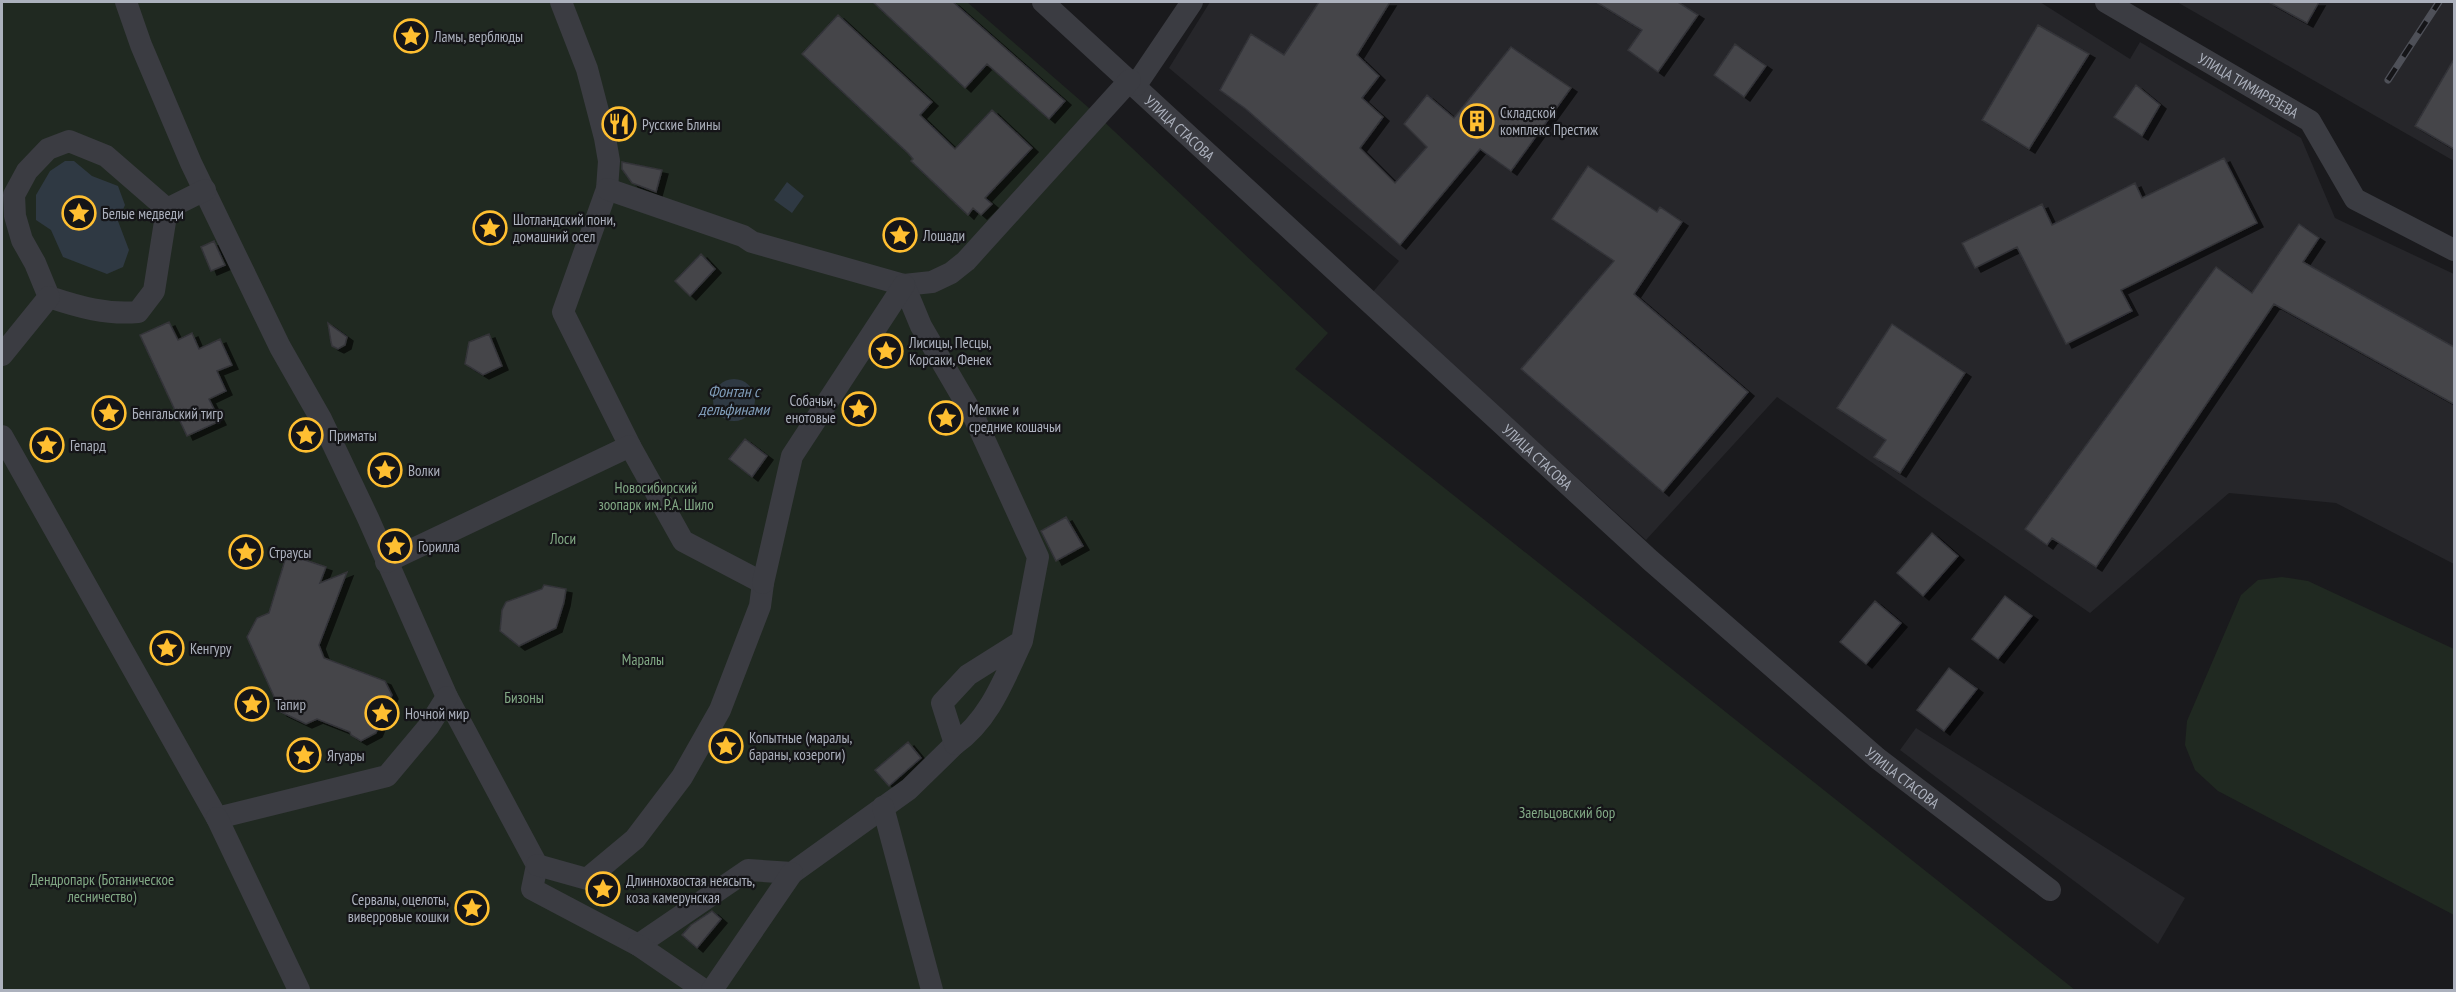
<svg xmlns="http://www.w3.org/2000/svg" width="2456" height="992" viewBox="0 0 2456 992" font-family="'PT Sans Narrow',sans-serif">
<style>
.built{fill:#26262a}
.green{fill:#202921}
.water{fill:#2f3943}
.building{fill:#44454a;stroke:#343439;stroke-width:1.5;filter:url(#shadow)}
.lines{fill:none;stroke-linecap:round;stroke-linejoin:round}
.minor{stroke:#3b3c42;stroke-width:22}
.rail-casing{stroke:#4e5058;stroke-width:7}
.rail{stroke:#151518;stroke-width:4.5;stroke-dasharray:14;stroke-linecap:butt}
.labels{text-anchor:middle;dominant-baseline:central;stroke-width:4.5;stroke-linejoin:round;paint-order:stroke}
.poi-label{font-size:15px;fill:#acb1bd;stroke:#151518;text-anchor:start}
.street-label{font-size:15px;fill:#acb1bd;stroke:#151518}
.park-label{font-size:15px;fill:#82a985;stroke:#151518}
.water-label{font-size:16px;font-style:italic;fill:#819eba;stroke:#151518}
</style>
<defs>
<filter id="shadow"><feDropShadow dx="6" dy="4" stdDeviation="0" flood-color="#0009"/></filter>
</defs>
<rect width="100%" height="100%" fill="#1a1a1d"/>
<path class="built" d="M1210,2H2040L2130,59L2140,42L2301,138L2335,218L2454,274V564L2336,503L2229,493L2090,613L1777,397L1646,540L1372,293L1399,261L1169,68Z
M2177,2H2454V161Z
M1916,728L2185,898L2158,944L1900,750Z"/>
<path class="green" d="M2,2H967L1097,115L1328,333L1295,369L2075,990H2Z
M2282,577L2308,581L2454,649V915L2218,791L2195,770L2185,745L2187,721L2241,595L2258,580Z"/>
<path class="water" d="M65,161H74L92,176L118,186L125,205L118,221L129,250L123,267L107,274L63,257L51,230L36,220V195L50,171Z
M787,182L804,196L792,213L774,200Z
M713 400a21 21 0 1 1 42 0a21 21 0 1 1-42 0Z"/>
<path class="building" d="M873,2H953L1065,101L1049,119L987,64L965,88Z
M1319,2H1390L1357,55L1379,76L1362,98L1383,117L1360,148L1395,183L1427,147L1404,124L1427,95L1454,118L1511,47L1571,88L1511,171L1480,149L1400,245L1246,109L1220,90L1251,34L1284,55Z
M1596,2H1678L1698,15L1658,72L1628,50L1642,30Z
M2269,2H2319L2307,23Z
M838,15L932,102L920,115L955,149L992,110L1032,148L985,198L992,204L981,215L973,208L968,215L911,161L913,159L908,153L802,54Z
M2038,25L2089,54L2029,149L1982,120Z
M1735,44L1766,66L1744,97L1714,75Z
M2454,59V149L2415,126Z
M2136,85L2160,105L2142,136L2114,117Z
M2224,158L2257,223L2121,290L2132,311L2066,344L2017,247L1975,268L1962,243L2042,204L2052,225L2135,183L2142,198Z
M622,162L662,170L656,192L632,183L622,169Z
M1588,166L1657,212L1660,207L1682,222L1634,294L1748,392L1663,492L1521,369L1614,261L1552,219Z
M2299,224L2319,238L2303,262L2454,347V404L2274,304L2096,567L2052,538L2047,545L2025,529L2216,267L2252,293Z
M214,241L225,265L211,271L201,247Z
M701,254L715,269L690,296L675,281Z
M169,322L178,340L192,333L199,349L220,339L232,365L217,371L226,391L209,399L220,421L187,436L140,335Z
M328,323L347,337L345,345L338,349L332,346L331,342Z
M1892,324L1965,373L1900,473L1874,457L1886,440L1837,408Z
M489,334L502,366L483,375L465,364L469,342Z
M745,439L767,456L752,477L729,459Z
M1066,517L1083,546L1056,561L1041,531Z
M1932,533L1958,556L1923,596L1897,573Z
M296,557L326,567L320,583L347,572L319,645L324,658L385,681L392,695L376,733L361,741L351,735L350,732L317,719L306,724L281,712L247,637L257,618L269,613L285,560Z
M544,585L566,589L564,602L556,628L519,646L500,631L502,610L506,602L542,589Z
M2005,596L2032,616L1998,659L1972,639Z
M1875,601L1901,623L1866,664L1840,642Z
M1949,668L1977,689L1944,731L1917,710Z
M908,742L921,758L889,786L875,770Z
M712,911L721,919L697,948L682,935L691,925Z"/>
<g class="lines">
<g class="minor">
<path d="M126,2L141,45L191,163L280,347L321,419L368,518L447,697L537,865L532,889L638,945L748,870L792,873L909,789L955,744"/>
<path d="M561,2L587,69L605,138L609,161L607,189L563,312L630,446"/>
<path id="s1" d="M1043,2L1650,560L1877,758L2050,890"/>
<path id="s2" d="M2106,2L2310,121L2355,199L2454,250"/>
<path d="M1136,85L1192,2"/>
<path d="M607,189L743,236L752,242L904,285L932,282L951,273L966,261L1130,80"/>
<path d="M167,209L106,156L69,141L48,149L27,171L14,195L15,216L22,240L35,263L49,297C79,307 107,315 138,312L154,291L167,209L205,190"/>
<path d="M904,285L921,326L974,417L1038,557L1022,641L968,675L942,703L955,744C990,719 1004,679 1022,641"/>
<path d="M2,355L49,297"/>
<path d="M2,436L217,818L387,776L428,727L447,697"/>
<path d="M386,562L630,446L683,541L763,583L760,606L720,710L682,777L635,839L587,879L537,865"/>
<path d="M763,583L792,456L904,285"/>
<path d="M883,807L932,990"/>
<path d="M217,818L299,990"/>
<path d="M638,945L704,990"/>
<path d="M712,990L792,873"/>
</g>
<g class="rail-casing">
<path id="rail" d="M2388,80L2439,2"/>
</g>
<use href="#rail" class="rail"/>
</g>
<defs>
<g id="sight-ring" transform="scale(1.725)"><circle r="9.5" fill="#151518" stroke="#ffbf31" stroke-width="1.5"/><path d="M0-6L1.8-2.2L6-1.7L2.9 1.2L3.7 5.4L0 3.3L-3.7 5.4L-2.9 1.2L-6-1.7L-1.8-2.2Z" fill="#ffbf31"/></g>
<g id="building-ring" transform="scale(1.725)"><circle r="9.5" fill="#151518" stroke="#ffbf31" stroke-width="1.5"/><path d="M-4-6H4V6H1V3H-1V6H-4ZM-2.5-4.3h1.7v1.8h-1.7ZM.8-4.3h1.7v1.8H.8ZM-2.5-1h1.7V.8h-1.7ZM.8-1h1.7V.8H.8Z" fill="#ffbf31"/></g>
<g id="restaurant-ring" transform="scale(1.725)"><circle r="9.5" fill="#151518" stroke="#ffbf31" stroke-width="1.5"/><path d="M-5-6h1v4h1v-4h1v4h1v-4h1v5L-1.5 .5V6h-2V.5L-5-1ZM5-6V6H3V1.5H1.5Q1.5-4 5-6Z" fill="#ffbf31"/></g>
</defs>
<g fill-rule="evenodd">
<use href="#sight-ring" x="411" y="36"/>
<use href="#building-ring" x="1477" y="121"/>
<use href="#restaurant-ring" x="619" y="124"/>
<use href="#sight-ring" x="79" y="213"/>
<use href="#sight-ring" x="490" y="228"/>
<use href="#sight-ring" x="900" y="235"/>
<use href="#sight-ring" x="886" y="351"/>
<use href="#sight-ring" x="859" y="409"/>
<use href="#sight-ring" x="109" y="413"/>
<use href="#sight-ring" x="946" y="418"/>
<use href="#sight-ring" x="306" y="435"/>
<use href="#sight-ring" x="47" y="445"/>
<use href="#sight-ring" x="385" y="470"/>
<use href="#sight-ring" x="395" y="546"/>
<use href="#sight-ring" x="246" y="552"/>
<use href="#sight-ring" x="167" y="648"/>
<use href="#sight-ring" x="252" y="704"/>
<use href="#sight-ring" x="382" y="713"/>
<use href="#sight-ring" x="726" y="746"/>
<use href="#sight-ring" x="304" y="755"/>
<use href="#sight-ring" x="603" y="889"/>
<use href="#sight-ring" x="472" y="908"/>
</g>
<g class="labels">
<g class="poi-label">
<text x="434" y="36">Ламы, верблюды</text>
<text x="1500" y="112">Складской<tspan x="1500" dy="17">комплекс Престиж</tspan></text>
<text x="642" y="124">Русские Блины</text>
<text x="102" y="213">Белые медведи</text>
<text x="513" y="219">Шотландский пони,<tspan x="513" dy="17">домашний осел</tspan></text>
<text x="923" y="235">Лошади</text>
<text x="909" y="342">Лисицы, Песцы,<tspan x="909" dy="17">Корсаки, Фенек</tspan></text>
<text x="836" y="400" text-anchor="end">Собачьи,<tspan x="836" dy="17">енотовые</tspan></text>
<text x="969" y="409">Мелкие и<tspan x="969" dy="17">средние кошачьи</tspan></text>
<text x="132" y="413">Бенгальский тигр</text>
<text x="329" y="435">Приматы</text>
<text x="70" y="445">Гепард</text>
<text x="408" y="470">Волки</text>
<text x="418" y="546">Горилла</text>
<text x="269" y="552">Страусы</text>
<text x="190" y="648">Кенгуру</text>
<text x="275" y="704">Тапир</text>
<text x="405" y="713">Ночной мир</text>
<text x="749" y="737">Копытные (маралы,<tspan x="749" dy="17">бараны, козероги)</tspan></text>
<text x="327" y="755">Ягуары</text>
<text x="626" y="880">Длиннохвостая неясыть,<tspan x="626" dy="17">коза камерунская</tspan></text>
<text x="449" y="899" text-anchor="end">Сервалы, оцелоты,<tspan x="449" dy="17">виверровые кошки</tspan></text>
</g>
<g class="street-label">
<text stroke="none"><textPath href="#s2" startOffset="165">УЛИЦА ТИМИРЯЗЕВА</textPath></text>
<text stroke="none"><textPath href="#s1" startOffset="186">УЛИЦА СТАСОВА</textPath></text>
<text stroke="none"><textPath href="#s1" startOffset="672">УЛИЦА СТАСОВА</textPath></text>
<text stroke="none"><textPath href="#s1" startOffset="1158">УЛИЦА СТАСОВА</textPath></text>
</g>
<g class="park-label">
<text x="656" y="487">Новосибирский<tspan x="656" dy="17">зоопарк им. Р.А. Шило</tspan></text>
<text x="563" y="538">Лоси</text>
<text x="643" y="659">Маралы</text>
<text x="524" y="697">Бизоны</text>
<text x="1567" y="812">Заельцовский бор</text>
<text x="102" y="879">Дендропарк (Ботаническое<tspan x="102" dy="17">лесничество)</tspan></text>
</g>
<g class="water-label">
<text x="734" y="391">Фонтан с<tspan x="734" dy="18">дельфинами</tspan></text>
</g>
</g>
<rect width="2456" height="992" fill="none" stroke="#acb1bd" stroke-width="6"/>
</svg>
